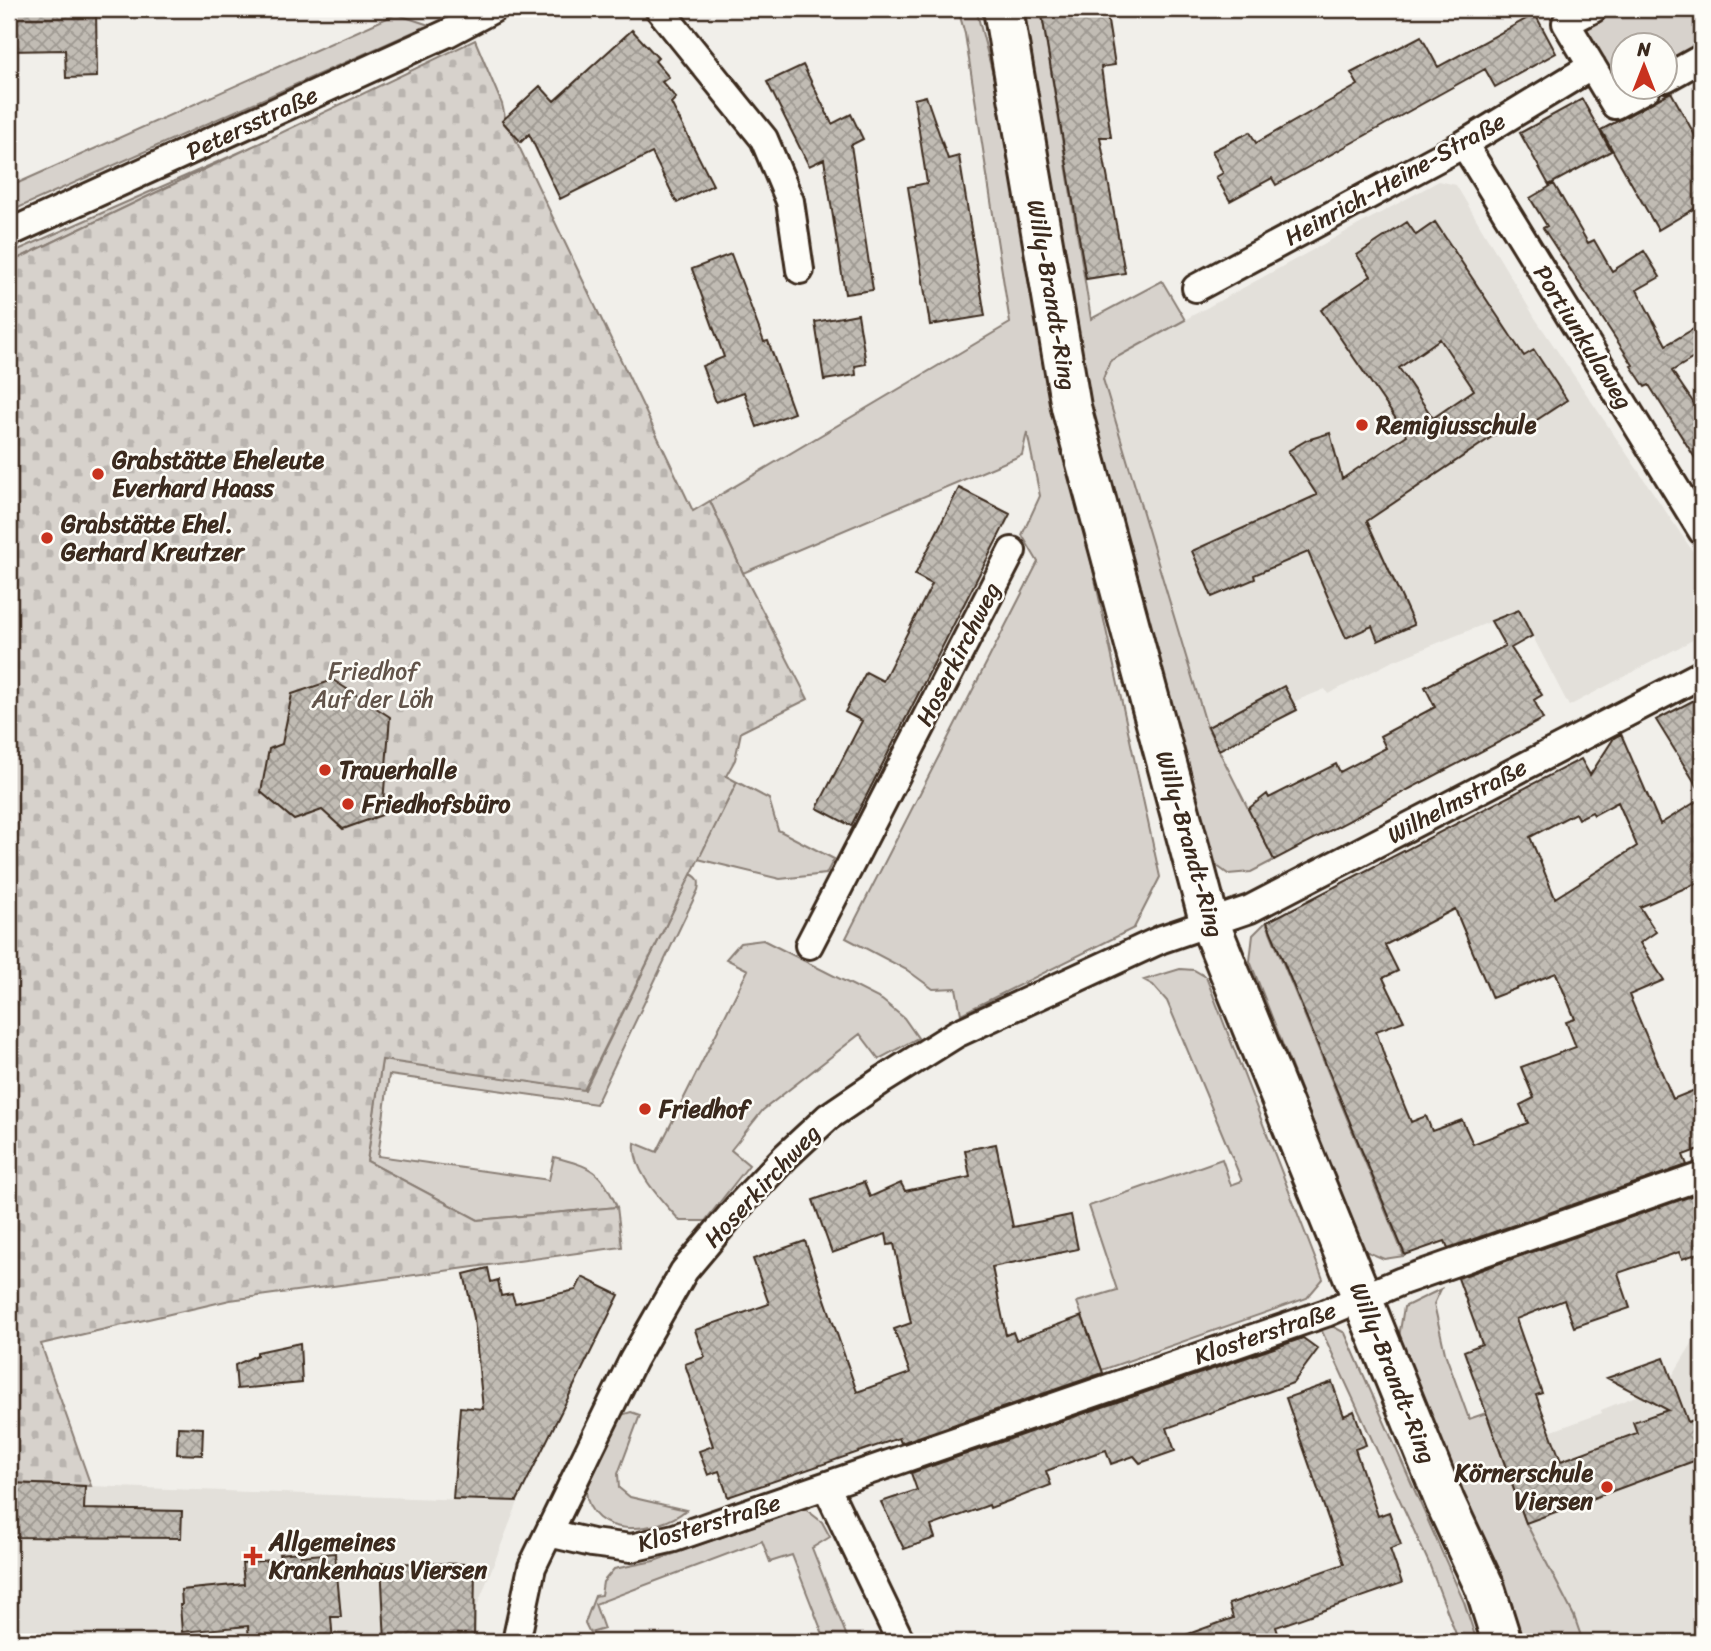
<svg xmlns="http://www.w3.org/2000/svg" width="1711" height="1651" viewBox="0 0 1711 1651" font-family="Sriracha,sans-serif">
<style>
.built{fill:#e3e0da}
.grass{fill:#d7d2cc;stroke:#897e75;stroke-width:2}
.cemetery{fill:url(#cemetery-stones);stroke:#897e75;stroke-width:2}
.building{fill:url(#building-cross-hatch);stroke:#3b2a1e;stroke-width:2;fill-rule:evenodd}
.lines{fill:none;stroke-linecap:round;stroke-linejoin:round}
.street-casing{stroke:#3b2a1e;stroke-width:32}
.secondary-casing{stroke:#3b2a1e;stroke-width:44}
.street{stroke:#fdfcf7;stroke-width:26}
.secondary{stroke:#fdfcf7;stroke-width:38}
.poi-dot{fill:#c8321e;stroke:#fdfcf7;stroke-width:2.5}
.labels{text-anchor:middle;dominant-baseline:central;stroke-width:5;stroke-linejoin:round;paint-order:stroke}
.street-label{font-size:24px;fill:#3b2a1e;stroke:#fdfcf7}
.poi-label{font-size:24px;font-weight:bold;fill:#3b2a1e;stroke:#fdfcf7;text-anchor:start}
.park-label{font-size:24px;fill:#62544a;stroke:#fdfcf7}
</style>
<defs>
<pattern id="cemetery-stones" width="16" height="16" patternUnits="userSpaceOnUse" patternTransform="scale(1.75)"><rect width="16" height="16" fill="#d7d2cc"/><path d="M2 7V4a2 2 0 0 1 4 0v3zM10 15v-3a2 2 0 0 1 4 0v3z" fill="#b9b4af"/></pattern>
<pattern id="building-cross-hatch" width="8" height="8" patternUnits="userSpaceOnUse" patternTransform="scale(1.75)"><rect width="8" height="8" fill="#c1bcb4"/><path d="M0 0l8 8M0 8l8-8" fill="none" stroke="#9e9992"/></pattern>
</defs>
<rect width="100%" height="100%" fill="#f1efea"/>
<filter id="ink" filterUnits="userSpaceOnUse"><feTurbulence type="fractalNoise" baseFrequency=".0143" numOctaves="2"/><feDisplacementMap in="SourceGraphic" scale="14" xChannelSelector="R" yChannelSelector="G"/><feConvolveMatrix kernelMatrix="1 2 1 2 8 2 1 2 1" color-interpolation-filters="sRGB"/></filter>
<g filter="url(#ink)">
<path class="built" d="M1439,181L1456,185L1535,318L1702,565V635L1569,706L1519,610L1391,662L1328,694L1325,689L1293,702L1284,686L1207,727L1103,379L1109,361Z
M1702,1327V1642H1583L1574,1616L1526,1523L1499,1450L1602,1413L1601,1410L1671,1382V1378Z
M9,1483L518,1502L476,1609V1642H9Z"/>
<path class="grass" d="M958,9H976L1005,121L1040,327L1160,877L1134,928L961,1014L956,988L933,989L907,970L846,938L1038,562L1022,535L1040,496L1027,432L1022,455L743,573L710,501L1010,323L965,34Z
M1018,9H1041L1091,319L1162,281L1185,320L1110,361L1103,379L1207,727L1274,860L1251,872L1228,874L1213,863L1087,407Z
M1613,9H1702V43L1666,63V46H1624L1623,86L1618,89L1584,24Z
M396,14L429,25L9,212V187Z
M256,145L9,263V254Z
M737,782L769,799L778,830L834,859L826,874L780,879L698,859Z
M691,874C699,878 700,881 698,890L596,1104L389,1075L378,1156L549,1180L554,1157C592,1167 601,1170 617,1207L478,1220L367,1161L382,1059L585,1090Z
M1266,922L1404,1256L1384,1259L1363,1250L1250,961L1253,935Z
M763,940L882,1000L904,1018L918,1038L879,1059L860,1034L763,1110L731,1150L749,1165L705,1221H680C662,1200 632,1172 635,1143L657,1152L748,970L726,959L740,943Z
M1180,969L1194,970L1206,977L1323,1279L1307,1298L1102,1370L1077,1302L1117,1290L1089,1206L1222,1159L1231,1185L1242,1181L1167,1001L1153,985L1144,980Z
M1441,1289L1434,1304L1445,1353L1469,1419L1486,1413L1526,1523L1574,1616L1583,1642H1522L1511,1605L1398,1343L1404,1307Z
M1320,1327H1334L1345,1333L1464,1602L1477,1642H1459L1428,1561Z
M631,1412L640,1415L618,1474L619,1488L630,1497L686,1510C658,1534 589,1540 586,1491L621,1415Z
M804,1508L822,1522L830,1537L812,1548L849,1642H826L792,1555L770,1562L762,1541L595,1604L604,1629L590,1633L585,1623L595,1596L601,1595L603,1582L614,1569L654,1561Z"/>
<path class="cemetery" d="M475,40L502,104L505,117L502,121L513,134L693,511L710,501L743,573L808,699L741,732L735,760L726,776L737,782L584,1090L382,1060L367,1161L478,1220L617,1207L622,1247L230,1300L41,1344L91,1486L9,1483V263Z"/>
<path class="building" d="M9,9H96L97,77L66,78L65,50L9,51Z
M1041,9H1106L1115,65L1101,67L1111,137H1100L1125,273L1086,279Z
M1535,14L1556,53L1495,87L1485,69L1276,185L1272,178L1230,201L1216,177L1223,173L1212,151L1250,132L1256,143L1358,85L1351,73L1421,36L1438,67Z
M632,30L658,58L655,61L669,77L662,82L676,98L671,103L713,185L677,203L652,153L560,199L529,134L521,142L502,121L540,86L554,101Z
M803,65L832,124L851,114L863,139L851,145L873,290L845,294L824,159L809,166L767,82Z
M1671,92L1702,148V204L1658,230L1601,130Z
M926,96L948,159L959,156L985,316L930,325L908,187L927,183L914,99Z
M1582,99L1611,151L1549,185L1520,133Z
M1554,184L1588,243L1594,240L1612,271L1644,251L1660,277L1637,290L1666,345L1702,324V353L1672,371L1697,408L1702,405V469L1649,385L1645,387L1631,366L1633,365L1543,228L1547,226L1530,198Z
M1407,222L1416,235L1435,222L1524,356L1534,350L1567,400L1526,427L1520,418L1367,521L1414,625L1378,641L1372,626L1346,638L1308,552L1254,575L1255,579L1212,597L1192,551L1317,495L1288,451L1307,440L1330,433L1342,479L1407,435L1321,310L1371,276L1357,255ZM1440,339L1474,390L1433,418L1399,368Z
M731,254L764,342L768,341L794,413L757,427L744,392L716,402L702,366L724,357L692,269Z
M858,314L866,364L855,366L856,375L824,380L815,322Z
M959,488L1010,514L851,826L817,808L862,721L845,712L866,672L883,681L932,584L915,575Z
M1519,610L1532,636L1511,648L1542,695L1534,700L1543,719L1274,860L1248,809L1267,794L1269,798L1336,764L1340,772L1386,748L1380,736L1435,707L1425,687L1505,646L1491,621Z
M333,680L390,717L382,815L343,829L322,810L294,820L261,792L269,749L282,744L292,694Z
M1284,686L1297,710L1219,750L1208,727Z
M1702,696V794L1656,720Z
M1621,734L1660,824L1702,798V881L1640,907L1656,932L1640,943L1664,980L1629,995L1673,1099L1702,1087V1148L1683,1155L1687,1165L1448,1248L1445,1241L1405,1255L1267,922L1581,759L1590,775L1614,738ZM1618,802L1637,846L1555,898L1530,837L1575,813L1578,819L1592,812L1594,815ZM1455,909L1492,998L1556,973L1575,1019L1566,1022L1576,1047L1521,1067L1534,1098L1520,1105L1528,1123L1473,1144L1462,1120L1432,1131L1426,1116L1411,1122L1387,1064L1376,1031L1404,1021L1383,978L1398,971L1385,945Z
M996,1144L1013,1227L1071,1215L1078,1249L992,1267L1006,1335L1013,1332L1016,1340L1082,1316L1103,1373L901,1443L899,1438L728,1497L719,1471L708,1475L699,1451L713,1446L685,1364L705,1357L695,1330L769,1304L753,1259L805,1241L857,1392L910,1373L894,1329L911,1323L894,1244L888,1245L886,1234L832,1253L813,1200L864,1182L870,1197L901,1183L905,1191L970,1177L965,1150Z
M1697,1194L1702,1209V1252L1682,1259L1679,1252L1618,1273L1630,1308L1574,1327L1564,1300L1516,1319L1542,1393L1536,1395L1561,1461L1637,1433L1633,1422L1668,1410L1607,1378L1664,1358L1688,1422L1702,1417V1458L1526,1523L1464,1351L1482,1344L1458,1278Z
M488,1268L491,1282L498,1280L501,1296L512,1294L515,1303L576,1290L582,1277L619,1295L517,1501L453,1499L460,1407L483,1409L474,1318L464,1274Z
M1303,1338L1318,1349L1293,1383L1167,1428L1175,1451L1140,1463L1134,1456L1111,1464L1106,1450L1076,1460L1046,1471L1051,1485L990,1508L989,1505L931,1526L935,1538L904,1549L881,1502L917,1490L911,1473Z
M300,1343L302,1383L237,1389L235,1365L257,1355V1352Z
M1332,1382L1344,1416L1354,1411L1366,1445L1355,1449L1378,1516L1389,1512L1401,1545L1390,1549L1402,1583L1276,1627L1281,1642H1175L1174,1639L1233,1618L1229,1604L1344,1564L1286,1398Z
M178,1427L203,1428L202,1455L177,1454Z
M9,1483L85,1486L84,1509L182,1511L181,1538L9,1537Z
M300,1552L301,1556L335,1553L341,1617H331L333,1642H249L248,1626L182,1632L180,1605H182L181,1590L244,1584L242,1563L280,1559L279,1554Z
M381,1563L475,1564L474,1642H385Z"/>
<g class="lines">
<g class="street-casing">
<path id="street" d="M659,9L764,139L790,201L800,270
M1593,9L1566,23L1615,105L1647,88
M1666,78L1702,58
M1464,144L1702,531
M9,233L448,33L493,9
M1196,288L1464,144L1592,66
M809,945L1012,551
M826,1486L901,1642
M549,1533L592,1543L631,1548L674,1538L1326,1313L1402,1281L1702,1176
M516,1642L532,1567L633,1360L684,1271L737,1208L786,1156L828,1117L881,1081L956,1034L1162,939L1250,909L1702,674"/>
</g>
<g class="secondary-casing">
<path id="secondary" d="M1003,9L1071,407L1210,924L1445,1502L1485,1588L1502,1642"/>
</g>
<use href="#street" class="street"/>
<use href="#secondary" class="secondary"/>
</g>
</g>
<g class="poi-dot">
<circle cx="1362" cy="425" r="7"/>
<circle cx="98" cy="474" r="7"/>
<circle cx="47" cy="538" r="7"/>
<circle cx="325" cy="770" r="7"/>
<circle cx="348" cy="804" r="7"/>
<circle cx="645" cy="1109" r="7"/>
<circle cx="1607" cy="1487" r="7"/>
<path d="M249.5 1545.5h7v7h7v7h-7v7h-7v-7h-7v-7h7z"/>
</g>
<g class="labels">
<g class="street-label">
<text transform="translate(252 123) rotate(-25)">Petersstraße</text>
<text transform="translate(1395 179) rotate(-29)">Heinrich-Heine-Straße</text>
<text transform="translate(1052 295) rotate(80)">Willy-Brandt-Ring</text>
<text transform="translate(1583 337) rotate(58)">Portiunkulaweg</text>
<text transform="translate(958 654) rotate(-63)">Hoserkirchweg</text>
<text transform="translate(1457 801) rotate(-28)">Wilhelmstraße</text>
<text transform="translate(1190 844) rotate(74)">Willy-Brandt-Ring</text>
<text transform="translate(762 1186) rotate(-47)">Hoserkirchweg</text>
<text transform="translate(1265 1333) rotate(-19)">Klosterstraße</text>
<text transform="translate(1393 1373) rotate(68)">Willy-Brandt-Ring</text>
<text transform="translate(709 1523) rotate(-17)">Klosterstraße</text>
</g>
<g class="poi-label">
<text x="1376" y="425">Remigiusschule</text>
<text x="112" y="460">Grabstätte Eheleute<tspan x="112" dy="28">Everhard Haass</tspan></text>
<text x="61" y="524">Grabstätte Ehel.<tspan x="61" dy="28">Gerhard Kreutzer</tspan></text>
<text x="339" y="770">Trauerhalle</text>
<text x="362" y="804">Friedhofsbüro</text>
<text x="659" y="1109">Friedhof</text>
<text x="1593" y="1473" text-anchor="end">Körnerschule<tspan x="1593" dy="28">Viersen</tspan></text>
<text x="269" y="1542">Allgemeines<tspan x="269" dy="28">Krankenhaus Viersen</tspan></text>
</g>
<g class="park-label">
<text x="373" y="671">Friedhof<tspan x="373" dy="28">Auf der Löh</tspan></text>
</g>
</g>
<rect width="1711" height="1651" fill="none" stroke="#fdfcf7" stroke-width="35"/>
<rect x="18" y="18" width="1676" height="1616" fill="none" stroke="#3b2a1e" stroke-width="2.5" filter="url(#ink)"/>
<g transform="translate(1644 66)"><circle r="33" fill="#fdfcf7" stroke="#afa8a0" stroke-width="2"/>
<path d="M0-5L12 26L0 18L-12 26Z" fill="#c8321e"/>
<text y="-10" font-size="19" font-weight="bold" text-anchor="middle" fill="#3b2a1e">N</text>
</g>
</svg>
